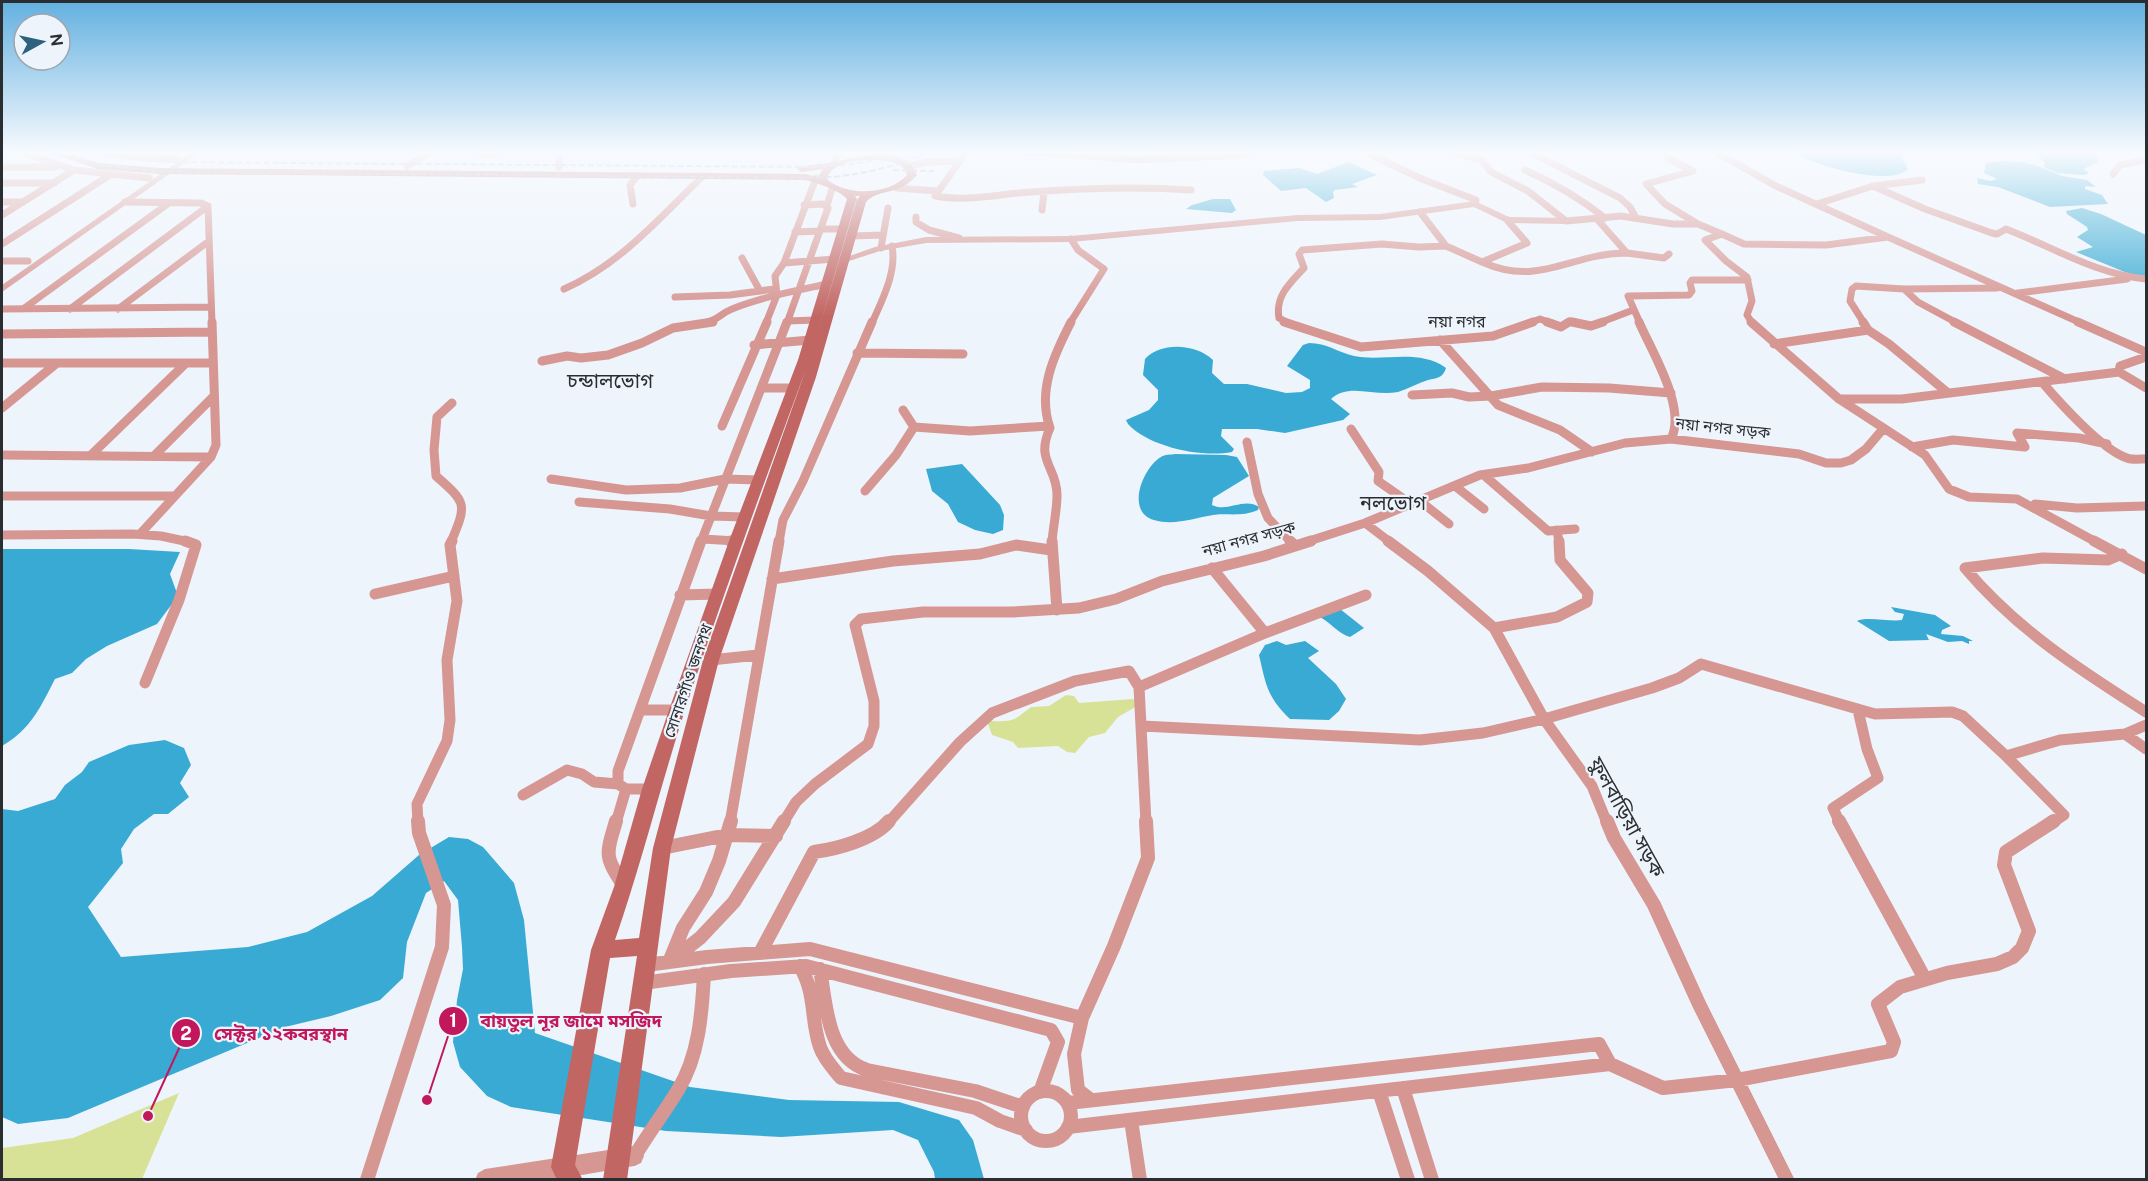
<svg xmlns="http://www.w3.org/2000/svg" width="2148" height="1181" viewBox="0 0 2148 1181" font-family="'Public Sans','Noto Sans Bengali',sans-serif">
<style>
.green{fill:#d8e297}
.water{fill:#39aad3}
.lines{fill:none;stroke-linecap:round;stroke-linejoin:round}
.minor-far3{stroke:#d69692;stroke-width:7}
.minor-far2{stroke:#d69692;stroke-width:9}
.minor-far1{stroke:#d69692;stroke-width:11}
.minor{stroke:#d69692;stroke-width:14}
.tertiary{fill:#d69692;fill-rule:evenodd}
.secondary{fill:#c26663;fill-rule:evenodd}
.rail{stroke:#93989e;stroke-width:2;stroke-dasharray:6 3;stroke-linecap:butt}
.labels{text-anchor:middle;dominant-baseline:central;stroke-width:4.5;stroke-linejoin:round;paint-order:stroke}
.far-quarter-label{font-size:16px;fill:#2b2e31;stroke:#edf4fc}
.street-label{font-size:16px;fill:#2b2e31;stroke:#edf4fc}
.quarter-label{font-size:20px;fill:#2b2e31;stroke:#edf4fc}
.near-street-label{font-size:20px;fill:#2b2e31;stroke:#edf4fc}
.leader{fill:none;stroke:#c2185b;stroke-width:2}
.callout-dot{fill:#c2185b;stroke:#edf4fc;stroke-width:2}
.mark-label{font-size:18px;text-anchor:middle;font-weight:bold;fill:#fff}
.callout-label{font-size:18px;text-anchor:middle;font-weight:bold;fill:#c2185b;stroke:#edf4fc;stroke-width:4.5;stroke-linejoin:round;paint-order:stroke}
</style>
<rect width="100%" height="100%" fill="#edf4fc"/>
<path class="green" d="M1066,695L1074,696L1079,703L1133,699L1136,700L1137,706L1118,717L1105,733L1089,737L1075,753L1067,752L1058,746L1018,748L1013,742L992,735L988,724L989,721C1014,722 1013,721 1031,707L1049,706Z
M179,1093L142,1179H2V1148L73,1138Z"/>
<path class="water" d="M1789,151H1903L1902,158L1908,169C1887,188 1812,164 1789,151Z
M2037,151H2107L2096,153L2098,162L2083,169L2089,173L2084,175L2057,173L2044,167V162L2036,154Z
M2003,161L2023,162L2041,167L2062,176L2087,180L2096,187L2085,186V189L2102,195L2108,204L2050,207L1998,187L1978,184L1977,178L1991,181L1997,179L1984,173L1986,163Z
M1349,162L1377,175L1352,184L1358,187L1335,190L1333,192L1334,198L1326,202L1306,188L1281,191L1263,175L1264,171L1299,168L1317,174Z
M1213,199H1230L1236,210L1232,213L1186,209L1192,205Z
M2082,208L2101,214L2146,235V278L2132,275L2076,252L2093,247L2077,237L2088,230L2087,227L2067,214L2066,211Z
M1309,343C1327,343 1337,352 1354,356C1383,362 1419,348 1446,368C1443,378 1437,378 1428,380C1418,383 1408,389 1398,392C1374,397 1349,382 1331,399L1350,414L1343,420L1285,433L1257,429H1222L1221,436L1234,449L1232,452C1202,458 1149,447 1128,424L1126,420L1149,410L1158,400V390L1143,375L1145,359C1161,341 1197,344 1213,360L1212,373L1224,384H1247L1286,393L1302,392L1310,388V380L1287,366L1303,345Z
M1175,454L1226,455L1237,457L1249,476L1213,498L1212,505C1227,513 1244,497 1259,507L1258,510C1243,517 1229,513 1213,515C1194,518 1174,526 1154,520C1125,512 1143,467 1161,457C1165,454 1171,455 1175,454Z
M962,464L1000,505L1004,515L1003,530L993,534L975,530L958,522L948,504L932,491L926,469Z
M2,549H129L180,552L170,574L178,596L157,624L107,646L86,659L72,673L55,679C40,708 31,729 2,746Z
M1891,607L1935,615L1951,626L1942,630L1941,634L1963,636L1973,641H1969V644L1962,641L1948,642L1926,634L1929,640L1889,641L1857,621C1866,616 1890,622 1902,620L1904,614L1895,612Z
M1340,609L1364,628L1350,637C1339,634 1331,623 1320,617Z
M1277,641L1286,645L1305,641L1319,651L1308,658L1336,684L1346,699L1339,711L1329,720L1290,719C1267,697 1266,685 1259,655L1265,645Z
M165,740L184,748L191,765L180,783L189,797L168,814H154L134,829L121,849L123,863L88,907L121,957L248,947L307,932L372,896L419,855L449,837L468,839L483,847L514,883L524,920L535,1033L690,1087L789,1100L899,1102L959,1120L973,1140L984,1179H935L934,1172L918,1140L893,1130L781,1137L666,1131L511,1107L487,1096L460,1067L453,1042L457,1000L463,969L462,947L458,900L444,881L426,893L407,942L403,978L380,1000L331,1016L285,1027L68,1118L18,1124L2,1117V809L18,811L55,799L65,785L82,772L89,762L129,745Z"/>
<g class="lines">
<path class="minor-far3" d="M18,151L74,170L149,178
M98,151L147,158L177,159
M470,151L486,155L509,151
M559,151V167
M967,151L935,196C967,202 998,194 1031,192C1084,188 1138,186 1191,190
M985,151L1054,153L1135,160L1241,155L1259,151
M1363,151L1422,179L1476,200L1475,204
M1447,151L1482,160L1491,172L1528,191L1566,221L1621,216L1673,224H1698L1722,234L1705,240L1726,261L1747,277L1752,301L1747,315L1752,323
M1528,151L1620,198L1630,207L1636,218
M1663,151L1669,159L1693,171L1646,184L1665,204L1698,224
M1714,151L1776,186L1888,237
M833,165L840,151
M407,166L432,151
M908,166L928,162L959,161
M2,167H55
M1525,170C1554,183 1580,198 1605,218
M2113,174L2120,165L2146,160
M1922,180L1873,186L1925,209L1992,233L1997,234L2006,229C2053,247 2095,274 2146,279
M2,183H54
M897,188L937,191
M2,202H22
M125,202L201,203L208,206
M633,204L630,185L637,176
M1817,204L1873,186
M827,205L832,189
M208,206L212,323
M1042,210L1044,192
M1420,212L1446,246
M2,215L74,170
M916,217V222L929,230L959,238
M821,229H843
M795,232L820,231
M1722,234L1744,244L1826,245L1888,237L2081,323
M851,236L883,235
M2,244L110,175
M881,248L888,208
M1627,253L1664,258L1669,254
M742,258L760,291
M2,261H28
M1482,262C1540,288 1570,253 1627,253L1596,218
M784,263L834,259
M564,289C621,264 659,218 703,176
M1904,289L1918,302L1957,323
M2018,293L2127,279
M675,297L730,295L774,289
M2,309L211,307
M23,309L169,203
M70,309L208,206
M118,309L209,241
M787,321L816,320
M703,323C720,320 719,314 732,309C762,297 795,291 827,284
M766,323L777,295L775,276L784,263L816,178
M787,323L828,208L823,204L804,205
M872,323C882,300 897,272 892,246
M1070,323L1104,269L1078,250L1071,239
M1288,323L1279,318C1275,296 1290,283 1304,268L1299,254L1302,250L1382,244L1419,247L1446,246L1482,262L1527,243L1507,220
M1529,323L1540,319L1551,323
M1567,323L1570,321L1579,323
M1599,323L1633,310
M1640,323L1628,296L1689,295L1692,291L1690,283L1692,280H1748
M1864,323L1850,301L1852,289L1856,286L1904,289L1997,288"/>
<path class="minor-far2" d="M1284,322L1361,347L1493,336L1533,322
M1547,322L1561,327L1569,322
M1572,322L1591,326L1603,322
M1639,322C1652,352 1687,408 1671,439
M1751,322L1839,399L1925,455L1949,489L1969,497L2017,499L2096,542
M1954,322L2065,379
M2078,322L2146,352
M1868,330L1889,344L1948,393
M2,334L212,332
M1440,340L1498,405L1560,430L1592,452
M1774,344L1868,330L1863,322
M754,345L810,340
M857,353L963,354
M542,361L567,356L581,358L608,355L642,343L673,328L713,322
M2,363H213
M2119,372L2146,388
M2042,382C2059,402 2102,450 2127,458C2132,460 2140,459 2146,459
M761,388H794
M1412,395L1452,393L1469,397L1491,396L1542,387L1609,388L1671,393
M1840,399H1902L2119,372L2120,366L2146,357
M2,408L57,363
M903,410L914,427
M722,426L767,322
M1351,429L1379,472L1378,481L1411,504
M1247,442L1258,494L1268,518L1291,542
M1912,447L1953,440L2025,447L2017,433L2079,438L2107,444
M2,455L211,457
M90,456L185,364
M154,456L214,396
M1486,477L1548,531L1575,529
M551,479L626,490L680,488L725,479L759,480
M1455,486L1484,509
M865,491L896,455L914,427L970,431L1049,426
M2,496H175L211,457L216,445L212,322
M1420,501L1449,524
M579,502L670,509L711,516L745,517
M2035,504L2077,508L2146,506
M1365,523L1390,542
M1557,530L1559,542
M140,534L175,496H173
M2,535L133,534L161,536L189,542
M703,539L736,541
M451,542C467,504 467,503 436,476L434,450L437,417L452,403
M701,542L787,322
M779,542L783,520L803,481L872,322
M1052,542C1053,527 1057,511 1057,495C1057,467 1035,461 1050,428C1037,391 1054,355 1071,322
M1306,542L1365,523L1480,475L1528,468L1625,443L1671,439L1799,454L1826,463H1841L1851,460L1866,449L1883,429"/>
<path class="minor-far1" d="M730,541H736
M1052,541L1057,610
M1290,541L1295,546
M1388,541L1428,571L1494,628L1544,719L1592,786L1607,823
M2094,541L2146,569
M2122,554L2108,560L2043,558L1965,568C2016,629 2080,670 2146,712
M772,579L893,561L980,554L1016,545L1051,550
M375,594L454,576
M680,595L718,594
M1494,628L1557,617L1587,602L1588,593L1560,560L1559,541
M1265,633L1366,595
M711,660L758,655
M145,683L179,600L196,545L185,541
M640,710H677
M1142,726L1420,740L1483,733L1544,719L1652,688L1679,678L1701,664L1875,714L1952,712L1963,716L2006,756
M2125,734L2146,749
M651,789H626L618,784V771L701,541
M523,795L567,770L582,774L594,782L618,784
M418,823L417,804L447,741L450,720L447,660L457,601L450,545L452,541
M616,823L626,789
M730,823L779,541
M783,823L796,802L815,784L868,744L874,726V701L855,625L861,619L923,612H1013L1079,608L1116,599L1162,581L1264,556L1311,541
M888,823L960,742L992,713L1075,681L1129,671L1139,687
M1146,823L1139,687L1265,633L1212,568
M1840,823L1833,808L1878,778L1867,749L1858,710
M2052,823L2064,815L2006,756L2060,740L2125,734L2146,725"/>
<path class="minor" d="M616,821C606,855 604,856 624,886
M1607,821L1614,838L1654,905L1699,1004L1787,1180
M1839,821L1925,979
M662,848L727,835L776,836
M760,953L814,852C837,849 874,839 889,821
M670,960L683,928L706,892L719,861L731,821
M669,962L700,938L734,902L784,821
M646,965L707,957L810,949L1082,1018
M800,966C817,996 810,1018 820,1047C824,1059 833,1068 841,1078L976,1108L1000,1121L1026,1130
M820,969C826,1004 827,1057 867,1070L975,1091L1023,1107
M643,983L731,971L806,966L1051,1030L1058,1042L1040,1092
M1403,1088L1432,1180
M1379,1091L1408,1180
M1021 1116a25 25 0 1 1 50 0a25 25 0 1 1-50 0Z
M1091,1100L1078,1090L1074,1054L1082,1018L1114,946L1148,858L1146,821
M1068,1103L1599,1044L1610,1064
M1131,1120L1140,1180
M1068,1127L1610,1064L1663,1088L1737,1080L1891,1051L1894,1042L1878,1004L1900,987L1947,973L1997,964L2013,957L2022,948L2029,931L2004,865L2006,852L2054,821
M633,1159C647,1135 664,1113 678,1090C699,1056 702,1013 704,974
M367,1180L442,947L444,905L419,833L418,821"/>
<path class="tertiary" d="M193,151H202L2,292V285Z
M1475,201L1509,217L1566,218L1570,221L1566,224L1507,223L1474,207L1380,220L1297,221L1071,242L926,243L880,251L846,262L841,259L875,247L926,237L1071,236L1297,215L1380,214Z
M634,1146L641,1149L644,1156L641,1163L634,1166L553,1180H475L478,1173L485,1169Z"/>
<path class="secondary" d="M44,151H58L99,163L160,168L805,174L818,177L823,169L801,172L797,169C805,164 818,165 828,163C853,159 904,141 917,175C900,196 879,188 866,202L816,377L719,660L671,848L627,1180H603L637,956L610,958L575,1165L583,1180H557L551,1167L591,950L614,887L642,789L669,710L729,541L798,360L847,199C841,191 815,182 805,180L160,174L98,169ZM878,160C890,161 903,162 907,175C889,195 847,197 827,179C832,160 861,160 878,160ZM855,196H860L856,201L817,335L857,199ZM806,369L703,660L653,848L639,938L615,940C641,865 660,788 684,713C722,597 764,483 806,369Z"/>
<path class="rail" d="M63,151L102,165L159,172L817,178C857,176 894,168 930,151
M93,155L169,162L812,167L854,164L896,156
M893,170L934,171"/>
</g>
<linearGradient id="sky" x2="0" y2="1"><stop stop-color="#62b0e0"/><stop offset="0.48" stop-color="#f7fafe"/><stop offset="1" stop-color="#f7fafe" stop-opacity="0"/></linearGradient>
<rect width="2148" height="317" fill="url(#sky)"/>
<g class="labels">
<g class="far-quarter-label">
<text x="1457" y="321">নয়া নগর</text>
</g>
<g class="street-label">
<text transform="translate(1723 428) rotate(6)">নয়া নগর সড়ক</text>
<text transform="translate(1249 539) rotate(-15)">নয়া নগর সড়ক</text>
<text transform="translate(688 681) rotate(-71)">সোনারগাঁও জনপথ</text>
</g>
<g class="quarter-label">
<text x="610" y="381">চন্ডালভোগ</text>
<text x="1393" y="503">নলভোগ</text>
</g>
<g class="near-street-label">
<text transform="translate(1627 817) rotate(61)">ফুলবাড়িয়া সড়ক</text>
</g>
</g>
<path class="leader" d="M427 1100L453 1021M148 1116L186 1033"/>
<g class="callout-dot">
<circle cx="427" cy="1100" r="6"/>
<circle cx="148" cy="1116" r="6"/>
<circle cx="453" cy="1021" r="15"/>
<circle cx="186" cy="1033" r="15"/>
</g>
<g class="mark-label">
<text x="453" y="1027">1</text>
<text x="186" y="1040">2</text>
</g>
<g class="callout-label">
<text x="571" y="1027">বায়তুল নূর জামে মসজিদ</text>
<text x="281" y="1040">সেক্টর ১২কবরস্থান</text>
</g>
<rect width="2148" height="1181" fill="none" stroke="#2b2e31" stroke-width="6"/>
<g transform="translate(42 42) rotate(82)"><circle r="28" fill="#edf4fc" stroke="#9fa5ab" stroke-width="1.5"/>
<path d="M0-4.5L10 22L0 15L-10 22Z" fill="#2e617e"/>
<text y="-9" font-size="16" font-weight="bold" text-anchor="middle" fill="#2b2e31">N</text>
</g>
</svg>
